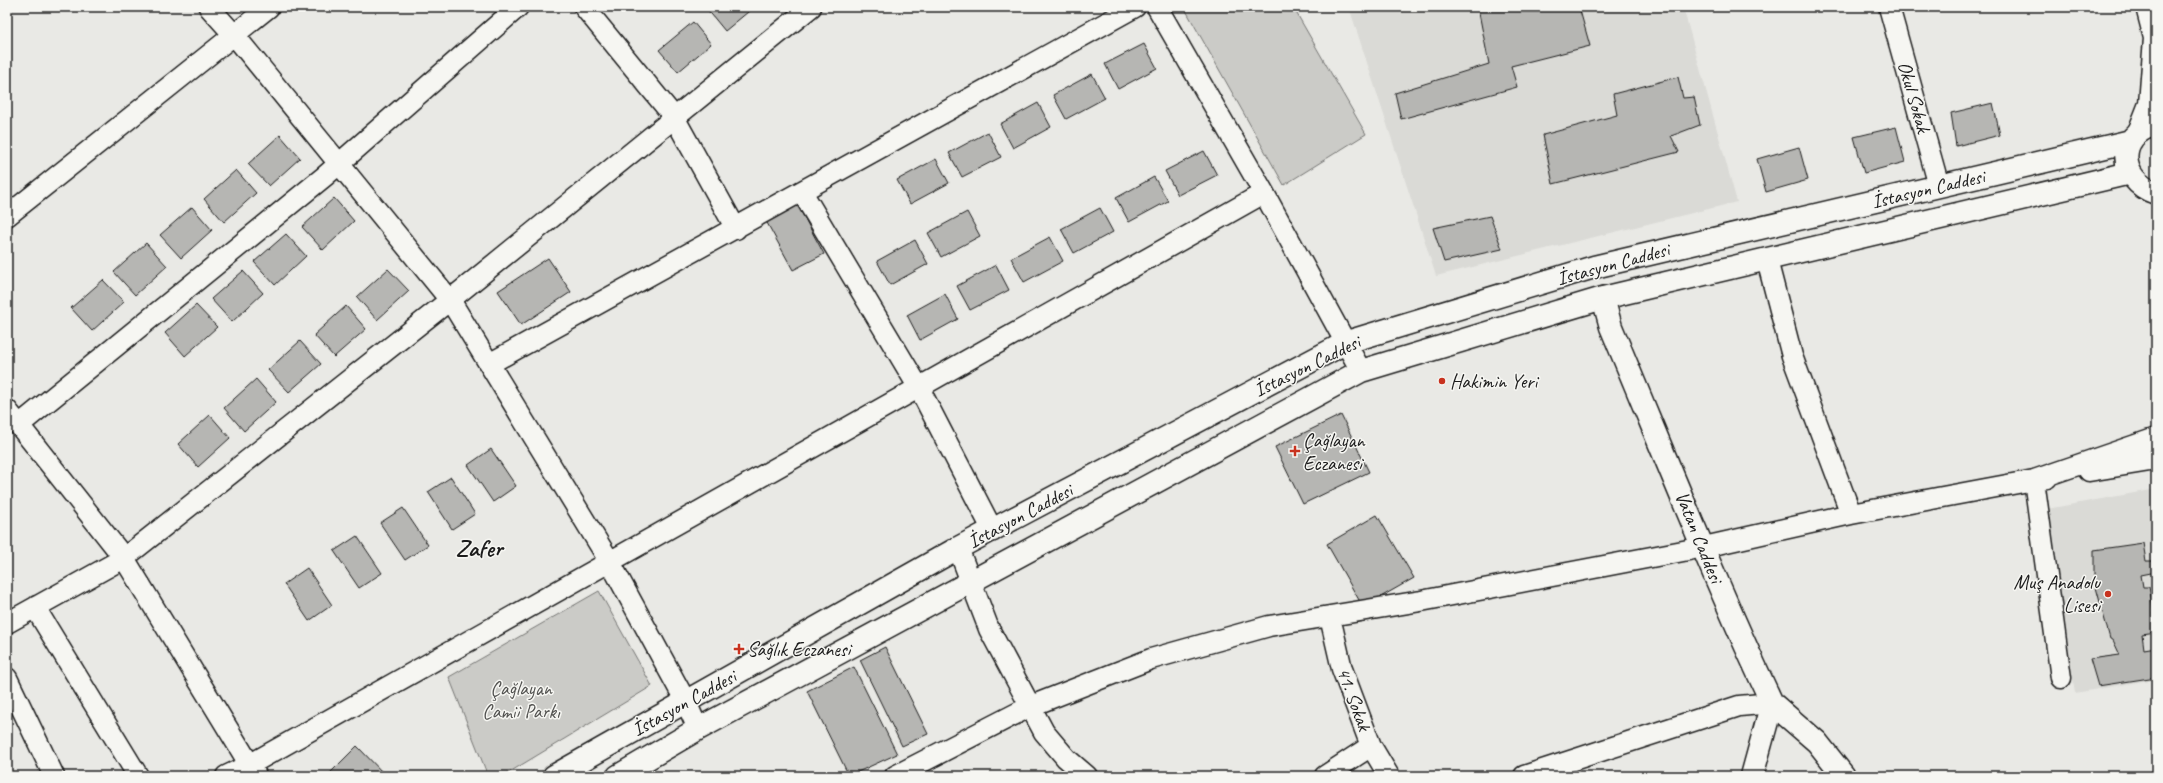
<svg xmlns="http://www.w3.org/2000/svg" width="2163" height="783" viewBox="0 0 2163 783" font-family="Caveat,sans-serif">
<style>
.built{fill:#dadad6}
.green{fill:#cbcbc7;stroke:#747472}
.building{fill:#b6b6b3;stroke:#1c1c1c}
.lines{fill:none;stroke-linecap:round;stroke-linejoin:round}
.minor-casing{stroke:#1c1c1c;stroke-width:23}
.tertiary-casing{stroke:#1c1c1c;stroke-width:25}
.secondary-casing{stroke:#1c1c1c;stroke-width:25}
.minor{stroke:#f6f6f2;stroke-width:20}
.tertiary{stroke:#f6f6f2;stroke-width:22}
.secondary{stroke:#f6f6f2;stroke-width:22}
.poi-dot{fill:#c8321e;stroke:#f6f6f2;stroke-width:1.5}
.labels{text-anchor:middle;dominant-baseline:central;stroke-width:3;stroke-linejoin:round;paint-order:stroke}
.street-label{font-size:20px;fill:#1c1c1c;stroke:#f6f6f2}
.poi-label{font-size:20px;fill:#1c1c1c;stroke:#f6f6f2;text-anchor:start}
.park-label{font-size:20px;fill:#51514f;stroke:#f6f6f2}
.district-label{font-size:24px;font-weight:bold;fill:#1c1c1c;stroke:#f6f6f2}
</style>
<rect width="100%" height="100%" fill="#e9e9e5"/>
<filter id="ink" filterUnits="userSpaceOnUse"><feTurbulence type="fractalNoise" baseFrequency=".025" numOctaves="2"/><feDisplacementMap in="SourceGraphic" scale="8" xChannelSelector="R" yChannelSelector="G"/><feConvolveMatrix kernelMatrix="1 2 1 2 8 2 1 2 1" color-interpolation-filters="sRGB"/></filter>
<g filter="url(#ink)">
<path class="built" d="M1349,7H1683L1737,202L1436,276Z
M2156,489V679L2075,693L2047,509Z"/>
<path class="green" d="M1184,7H1293L1366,134L1284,185Z
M599,591L652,686L503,776H488L449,677Z"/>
<path class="building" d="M710,7H754L725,31L707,9Z
M1579,7L1590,46L1511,66L1517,87L1401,119L1395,93L1489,64L1478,8Z
M693,22L711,44L678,72L659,50Z
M1144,44L1157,68L1118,89L1105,64Z
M1092,74L1105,98L1066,119L1053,95Z
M1678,77L1683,98L1694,97L1700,125L1671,136L1679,152L1553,184L1543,135L1617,115L1613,94Z
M1038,103L1051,127L1013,148L1000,124Z
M1993,103L2000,135L1956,146L1951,113Z
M1896,127L1905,162L1864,173L1854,137Z
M988,132L1001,157L962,177L949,153Z
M280,135L300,158L269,186L248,164Z
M1799,147L1808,180L1766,192L1757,159Z
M1204,151L1217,175L1178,195L1165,171Z
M936,159L949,183L910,204L897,180Z
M236,170L256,193L224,222L204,199Z
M1154,177L1168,201L1129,222L1116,198Z
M334,198L354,221L323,250L302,227Z
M797,204L824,254L793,270L766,221Z
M192,207L212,230L181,258L160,235Z
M1100,208L1113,232L1074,253L1061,229Z
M967,212L980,236L941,257L928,233Z
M1490,216L1502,249L1444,262L1433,228Z
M286,234L306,256L275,285L254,262Z
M1050,237L1063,261L1024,282L1011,258Z
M915,240L928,264L890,285L877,261Z
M146,243L167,266L135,295L114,272Z
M548,258L571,292L521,325L498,291Z
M996,265L1009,290L970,310L957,286Z
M388,269L409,291L377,320L357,297Z
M243,271L263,293L232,322L211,299Z
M103,280L124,302L92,331L71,308Z
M945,294L958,319L920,340L907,315Z
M196,305L217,327L185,356L165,333Z
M346,306L366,329L334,357L314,335Z
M300,341L321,364L289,392L268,370Z
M256,379L276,402L244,431L224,408Z
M210,415L230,438L198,467L178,444Z
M1341,415L1369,472L1303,504L1275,447Z
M491,449L516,486L493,502L468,465Z
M451,477L475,514L452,529L428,492Z
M403,508L428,545L405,560L380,523Z
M1377,515L1414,578L1363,607L1327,544Z
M357,536L382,573L359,588L334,551Z
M2143,543L2146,561H2156V572L2141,575L2143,587H2149L2156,623V632L2142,634L2144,649L2156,647V677L2098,686L2090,659L2120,655L2113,640L2110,639L2094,580V550Z
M307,568L332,605L309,621L284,584Z
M885,647L928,734L902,746L860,660Z
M854,667L897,754L849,776L807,691Z
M357,746L386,776H327Z"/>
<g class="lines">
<g class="minor-casing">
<path id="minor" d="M209,7L235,36L450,300L610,562L686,702L698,729
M584,7L674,117L736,229
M1157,7L1264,193L1361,371
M1889,7L1939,186
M802,192L919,388L993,531
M7,216L269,7
M1767,260L1792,356L1851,514
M489,364L1135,7
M7,410L124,558L450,300L811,7
M19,425L325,176L518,7
M2089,471L2156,460
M2047,478L2034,480L2061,678
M958,548L989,629L1044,732L1066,758L1087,776
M37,606L39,614L138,776
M1330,617L1342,669L1371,746L1389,776
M7,623L124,558L256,775
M7,678L54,776
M226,776L249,765L1264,193
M895,776L1031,706L1151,659L1269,626L1421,601L1704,547L1851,514L2034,480L2156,438
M1325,776L1371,746
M1524,776L1739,706L1772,703"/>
</g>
<g class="tertiary-casing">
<path id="tertiary" d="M2147,7L2155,38
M2139,132L2150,104L2155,38L2156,40
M1603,298L1611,327C1664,453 1714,580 1772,703L1752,776
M1772,703L1817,742L1844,776"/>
</g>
<g class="secondary-casing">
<path id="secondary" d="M2156,125C2115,133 2118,181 2156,193
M554,776L958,548L1347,342L1594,267L2131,141
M618,776L698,729L1361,371L1603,298L2130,173"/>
</g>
<use href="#minor" class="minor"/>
<use href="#tertiary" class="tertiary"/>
<use href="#secondary" class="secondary"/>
</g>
</g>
<g class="poi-dot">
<circle cx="1442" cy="381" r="4"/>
<path d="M1293 445h4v4h4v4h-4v4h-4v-4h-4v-4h4z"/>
<circle cx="2108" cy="594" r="4"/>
<path d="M737 643h4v4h4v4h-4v4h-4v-4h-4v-4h4z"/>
</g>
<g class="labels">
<g class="street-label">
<text transform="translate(1914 97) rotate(74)">Okul Sokak</text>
<text transform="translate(1928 189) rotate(-13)">İstasyon Caddesi</text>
<text transform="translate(1613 264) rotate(-15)">İstasyon Caddesi</text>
<text transform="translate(1307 366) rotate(-26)">İstasyon Caddesi</text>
<text transform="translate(1020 516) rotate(-28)">İstasyon Caddesi</text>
<text transform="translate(1699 537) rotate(68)">Vatan Caddesi</text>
<text transform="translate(1354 699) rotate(70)">41. Sokak</text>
<text transform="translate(684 703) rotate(-29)">İstasyon Caddesi</text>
</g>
<g class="poi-label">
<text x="1450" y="381">Hakimin Yeri</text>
<text x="1303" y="440">Çağlayan<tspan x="1303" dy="23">Eczanesi</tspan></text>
<text x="2100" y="582" text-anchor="end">Muş Anadolu<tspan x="2100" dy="23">Lisesi</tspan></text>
<text x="747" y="649">Sağlık Eczanesi</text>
</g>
<g class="park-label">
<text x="521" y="688">Çağlayan<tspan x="521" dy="23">Camii Parkı</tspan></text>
</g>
<g class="district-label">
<text x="479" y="548">Zafer</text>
</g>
</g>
<rect width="2163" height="783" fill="none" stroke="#f6f6f2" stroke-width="24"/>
<rect x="12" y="12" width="2139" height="759" fill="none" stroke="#1c1c1c" stroke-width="1.5" filter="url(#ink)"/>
</svg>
